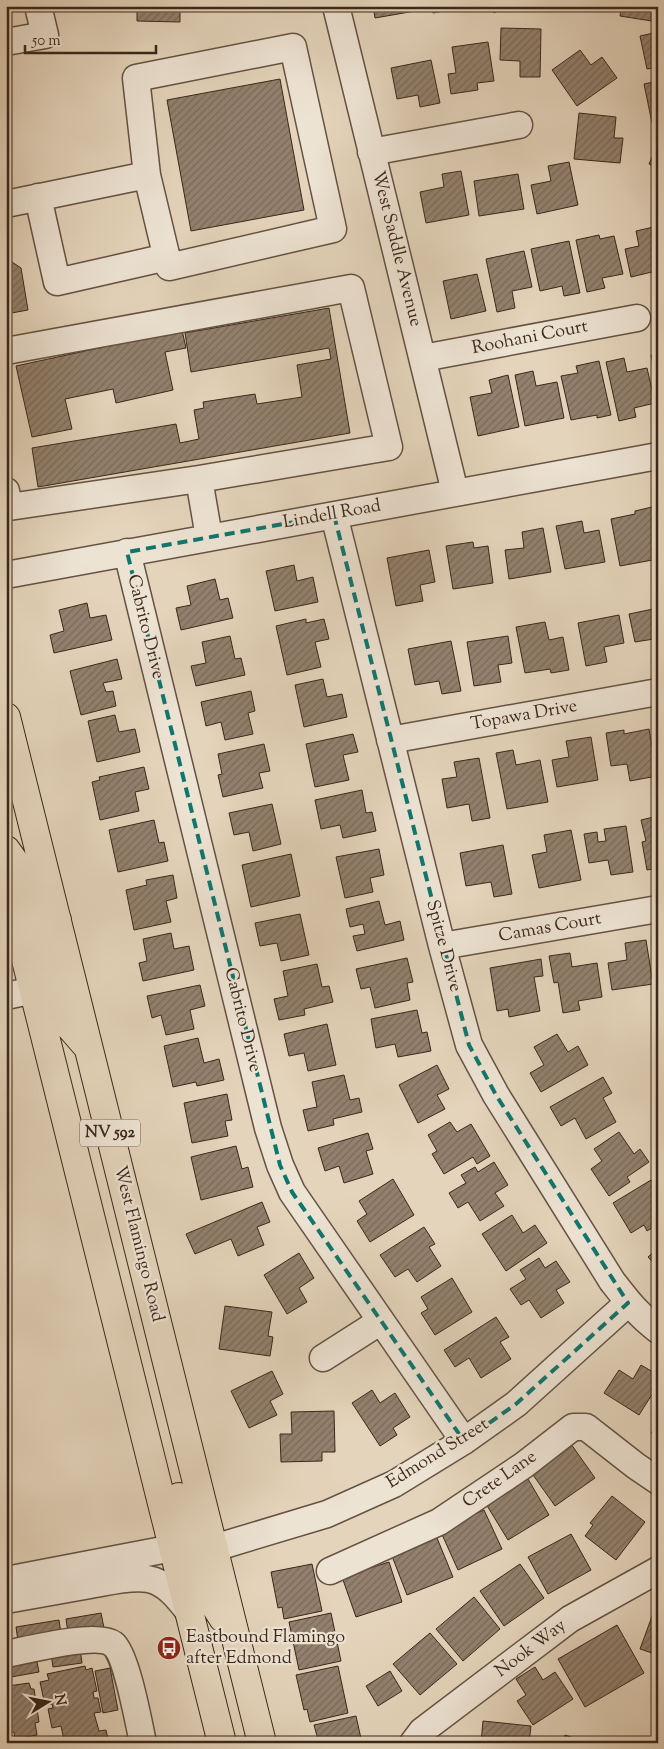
<svg xmlns="http://www.w3.org/2000/svg" width="664" height="1749" viewBox="0 0 664 1749" font-family="'Sorts Mill Goudy',serif">
<style>
.building{fill:url(#building-hatch);stroke:#3b271b}
.lines{fill:none;stroke-linecap:round;stroke-linejoin:round}
.minor-casing{stroke:#655243;stroke-width:29}
.major-casing{stroke:#3b271b;stroke-width:30}
.minor{stroke:#ede3d3;stroke-width:26}
.major{stroke:#e4d4bb;stroke-width:28}
.marked{fill:none;stroke:#0f766e;stroke-width:4;stroke-dasharray:10 6;stroke-linejoin:round}
.labels{text-anchor:middle;dominant-baseline:central;stroke-width:4.5;stroke-linejoin:round;paint-order:stroke}
.shield{fill:#ede3d3;stroke:#705f52;stroke-width:1}
.shield-label{font-size:16px;font-weight:bold;fill:#3b271b}
.street-label{font-size:18px;fill:#3b271b;stroke:#ede3d3}
.poi-label{font-size:18px;fill:#3b271b;stroke:#ede3d3;text-anchor:start}
</style>
<defs>
<pattern id="building-hatch" width="6" height="6" patternUnits="userSpaceOnUse" patternTransform="scale(1.25)"><rect width="6" height="6" fill="#93816e"/><path d="M-1 1l2-2M0 6l6-6M5 7l2-2" fill="none" stroke="#796a5a"/></pattern>
</defs>
<rect width="100%" height="100%" fill="#e4d4bb"/>
<filter id="stains"><feTurbulence type="fractalNoise" baseFrequency=".004" numOctaves="4"/><feColorMatrix values="0 0 0 0 .2 0 0 0 0 .09 0 0 0 0 .02 0 0 0 .5 -.17"/></filter>
<radialGradient id="worn" r=".72"><stop offset=".6" stop-color="#630" stop-opacity="0"/><stop offset="1" stop-color="#630" stop-opacity=".3"/></radialGradient>
<path class="building" d="M137,6H180V22L137,21Z
M373,6H420L421,10L375,18Z
M432,6H472L433,13Z
M490,6H506L494,13Z
M614,6H658V22L620,16L621,9L614,8Z
M501,28L541,29L540,77H520V61L500,60Z
M658,32V67L647,69L640,36Z
M488,42L494,81L477,83L478,90L451,94L448,74L456,73L452,47Z
M580,50L591,65L602,57L617,78L577,106L552,70Z
M431,60L440,103L420,107L418,95L397,99L391,68Z
M280,79L304,210L191,231L167,100Z
M658,81V122L652,123L644,84Z
M579,113L616,117L614,138H623L620,163L574,159Z
M657,145H658V168L649,164Z
M569,162L578,205L537,214L531,185L551,181L548,166Z
M461,171L469,215L426,223L420,192L444,187L442,174Z
M518,174L524,209L479,216L474,181Z
M658,226V281H655L652,272L631,277L625,249L639,246L636,231Z
M599,235L600,239L614,236L623,274L602,278L605,288L587,292L576,240Z
M569,241L580,293L564,296L562,286L540,291L531,249Z
M524,251L532,287L512,291L515,308L497,312L486,259Z
M6,258L21,268L28,310L6,314Z
M477,274L486,311L451,319L443,281Z
M329,308L350,433L38,487L32,448L176,424L180,443L199,439L194,410L204,408L203,402L255,394L257,404L302,397L297,365L331,359L329,348L191,372L185,333Z
M182,330L186,348L165,352L173,390L116,403L113,389L65,399L72,429L32,437L16,366Z
M658,354V384H657L651,355Z
M624,358L627,372L647,368L655,403L634,408L636,417L619,421L606,362Z
M599,361L611,415L597,418V415L571,420L561,376L578,373L576,366Z
M533,371L536,386L557,382L564,418L525,426L515,375Z
M508,375L519,427L478,436L470,397L492,393L489,380Z
M652,507L658,537V559L620,566L611,519L635,514V511Z
M582,521L584,533L599,530L605,562L565,569L556,526Z
M543,528L551,572L509,579L505,550L524,548L522,532Z
M473,542L474,548L488,546L493,583L453,589L446,546Z
M429,550L435,582L420,585L423,601L396,606L387,558Z
M294,565L297,581L313,577L318,602L275,611L266,571Z
M215,579L220,600L228,598L233,618L181,630L176,608L191,605L187,586Z
M87,603L90,618L106,615L112,640L54,653L50,635L64,631L59,610Z
M658,608V653H657L654,639L635,642L629,614Z
M619,615L624,643L604,647L607,662L586,666L578,623Z
M306,619V623L324,619L329,639L315,642L321,667L287,675L276,626Z
M545,622L549,640L563,637L569,670L551,673L550,669L525,673L516,627Z
M230,636L235,659L241,658L245,675L196,686L191,666L206,663L202,642Z
M508,636L512,663L498,665L501,682L474,686L467,642Z
M451,641L461,691L442,694L439,681L415,685L408,649Z
M117,659L122,679L103,683L106,692L113,691L116,706L81,715L70,671Z
M323,679L327,697L342,694L347,717L304,727L295,685Z
M251,691L255,711L248,713L253,734L225,740L221,722L206,726L201,702Z
M115,715L119,732L135,729L140,752L97,762L88,721Z
M649,729L657,776L630,781L627,764L611,766L606,733L624,730V734Z
M353,734L358,752L343,755L349,780L315,787L306,744Z
M591,737L598,780L557,787L552,760L569,757L566,741Z
M264,744L270,771L259,773L263,788L223,797L218,775L222,774L218,754Z
M513,750L516,765L540,760L548,802L507,809L496,753Z
M479,758L490,818L472,821L469,804L447,808L442,779L457,777L454,762Z
M144,767L149,789L135,792L139,811L100,820L92,782L100,780L99,777Z
M362,790L366,813L372,812L376,831L343,838L340,825L321,829L315,800Z
M272,804L281,844L253,851L249,832L234,835L229,813Z
M658,816V868L647,870L642,842L646,841L641,820Z
M154,820L159,843L164,842L168,861L118,872L109,830Z
M626,826L633,872L611,875L608,860L589,863L584,834L597,832L598,842L606,841L604,829Z
M571,830L581,880L539,888L532,855L547,852L544,835Z
M503,845L512,894L494,897L491,882L466,886L460,853Z
M379,849L384,875L370,878L373,892L345,898L336,857Z
M291,854L300,896L251,907L242,865Z
M173,875L177,898L166,901L171,922L134,930L126,890L147,885L146,880Z
M379,901L385,925L400,921L404,940L357,951L353,936L365,934L363,924L350,927L346,909Z
M300,914L309,955L281,961L277,943L260,946L255,923Z
M171,933L174,949L189,946L194,970L143,981L139,963L147,961L143,939Z
M646,940L653,984L612,990L608,963L627,960L625,943Z
M570,953L572,967L597,963L602,997L578,1001L580,1010L563,1013L558,982L554,983L549,956Z
M407,958L413,982L407,983L410,1000L375,1008L370,987L361,989L356,969Z
M541,959L543,976L534,977L540,1011L509,1017L508,1009L497,1011L490,968Z
M317,964L322,987L329,986L333,1002L304,1009L305,1015L279,1020L274,999L288,996L283,971Z
M200,985L205,1006L190,1010L194,1029L166,1035L161,1015L152,1018L147,996Z
M417,1010L422,1033L427,1032L431,1051L398,1057L395,1044L376,1048L371,1019Z
M327,1024L336,1065L308,1071L304,1053L289,1056L284,1034Z
M557,1034L568,1052L578,1046L588,1065L541,1092L530,1073L544,1065L534,1047Z
M198,1038L204,1063L219,1059L224,1080L197,1086L196,1082L173,1087L164,1046Z
M437,1065L449,1089L437,1095L445,1109L418,1123L399,1085Z
M344,1075L350,1100L359,1098L362,1112L333,1119L334,1125L308,1131L303,1110L317,1107L312,1082Z
M603,1077L612,1093L603,1098L616,1122L586,1139L575,1118L561,1126L550,1107Z
M227,1094L232,1120L225,1121L228,1136L192,1143L184,1103Z
M450,1122L457,1132L471,1124L490,1156L477,1164L473,1157L444,1174L432,1154L437,1151L428,1135Z
M619,1132L634,1154L640,1149L649,1162L627,1177L630,1182L609,1196L591,1169L602,1161L594,1149Z
M368,1133L373,1149L366,1151L373,1174L344,1183L339,1166L325,1171L318,1148Z
M236,1146L242,1169L248,1167L253,1187L201,1200L191,1157Z
M494,1162L508,1185L495,1193L504,1206L480,1221L468,1202L458,1208L449,1193L466,1183L461,1175L475,1167L478,1172Z
M393,1179L414,1215L370,1242L357,1221L367,1214L359,1201Z
M651,1180L658,1192V1224L647,1231L644,1225L631,1233L613,1203Z
M262,1202L270,1222L257,1227L264,1245L238,1256L231,1239L195,1254L186,1234Z
M512,1215L523,1233L535,1225L547,1243L506,1271L482,1234Z
M424,1227L435,1244L429,1247L441,1266L417,1282L408,1269L395,1277L380,1255Z
M658,1248V1268L648,1257Z
M299,1253L314,1278L299,1288L307,1302L287,1314L264,1275Z
M539,1258L545,1268L556,1261L570,1282L556,1290L564,1303L541,1318L529,1300L521,1305L510,1289L526,1279L520,1270Z
M452,1278L472,1312L435,1335L421,1313L428,1309L421,1297Z
M225,1306L272,1312L268,1336L273,1337L270,1356L219,1349Z
M496,1317L509,1337L500,1342L511,1359L481,1378L469,1358L455,1367L444,1350Z
M641,1365L658,1375V1385L639,1415L604,1393L619,1370L633,1379Z
M272,1371L283,1394L270,1401L277,1415L249,1428L231,1391Z
M372,1390L380,1403L395,1393L410,1417L393,1428L397,1435L380,1446L352,1403Z
M334,1411L335,1452H322V1461L281,1462L280,1434H292L291,1412Z
M658,1423V1437L651,1433Z
M571,1444L595,1478L555,1506L531,1472Z
M528,1479L549,1515L508,1540L486,1504Z
M612,1496L645,1522L616,1560L585,1536L593,1525L590,1523Z
M484,1510L502,1549L458,1570L440,1530Z
M571,1534L591,1570L548,1594L528,1557Z
M437,1538L453,1577L407,1595L392,1556Z
M389,1562L402,1602L356,1617L342,1577Z
M312,1564L322,1611L284,1619L282,1607L278,1608L271,1572Z
M520,1564L544,1598L504,1626L480,1591Z
M474,1597L500,1629L463,1661L436,1629Z
M658,1600V1655L640,1649Z
M101,1613L104,1628L68,1633L66,1619Z
M331,1613L341,1661L299,1670L289,1622Z
M59,1620L61,1634L18,1641L16,1627Z
M617,1625L644,1673L585,1707L558,1659Z
M9,1628L12,1643L6,1644V1629Z
M430,1633L457,1664L420,1695L393,1664Z
M80,1649L82,1663L53,1667L51,1654Z
M36,1657L39,1672L11,1677L9,1663Z
M85,1666L86,1670L92,1668L97,1691L93,1692L94,1698H98L101,1712L94,1713L99,1731L106,1730L109,1743H59V1741L64,1740L61,1726L52,1728L48,1709L53,1708L52,1704L45,1705L40,1682L49,1680L47,1674Z
M338,1666L348,1713L310,1722L307,1709L304,1710L296,1675Z
M535,1667L543,1680L555,1672L573,1699L533,1725L517,1701L526,1695L516,1679Z
M110,1668L118,1710L103,1713L95,1671Z
M390,1671L402,1691L378,1706L366,1686Z
M29,1683L31,1689H34L39,1722L35,1723L37,1735L15,1739L14,1732L6,1733V1692H9L8,1686Z
M356,1716L362,1743H319L314,1725Z
M483,1721L531,1726L529,1743H481Z
M565,1735L589,1743H563Z
M126,1737L127,1743H112L111,1740Z"/>
<g class="lines">
<g class="minor-casing">
<path id="minor" d="M336,6L455,492
M6,42L45,35L38,6
M293,47L333,229L169,267L147,175L136,78Z
M371,152L519,125
M38,197L57,282L167,257
M6,204L147,175
M6,351L351,288L389,447L199,479L9,507L6,491
M423,358L637,318
M199,479L209,537
M334,515L442,946L469,1045L496,1095L612,1281C626,1299 639,1316 658,1330
M127,552L268,1128L280,1165L292,1192L464,1441
M6,575L658,456
M390,740L658,692
M442,946L658,909
M6,996L34,990
M323,1358L381,1321
M214,1548L327,1514L394,1484L464,1441L516,1404L628,1303
M330,1571L439,1522L524,1465L573,1427H586L636,1466L658,1481
M6,1580L173,1548
M6,1600C34,1595 62,1590 90,1585C108,1582 130,1576 148,1579C166,1582 179,1599 189,1612
M6,1654C27,1650 97,1632 113,1644C126,1653 139,1724 143,1743
M413,1743L422,1731L570,1619L658,1570"/>
</g>
<g class="major-casing">
<path id="major" d="M6,717L262,1743
M6,850L23,874L33,908L38,912L57,920
M6,880L222,1743
M19,933L34,935L39,940L47,963L60,1015L86,1045
M179,1497C184,1515 187,1536 200,1550L214,1548
M173,1548L197,1562L203,1586L223,1618"/>
</g>
<use href="#minor" class="minor"/>
<use href="#major" class="major"/>
</g>
<path class="marked" d="M334,515L469,1045L496,1095L628,1303L516,1404L464,1441L292,1192L280,1165L127,552Z"/>
<defs>
<g id="bus-disc" transform="scale(1.25)"><circle r="9.5" fill="#8f2418" stroke="#ede3d3"/><path d="M-5-6H5V4H4V6H2V4H-2V6H-4V4H-5ZM-3.5-4V0h7V-4ZM-3.5 1.2v1.5H-2V1.2ZM2 1.2v1.5H3.5V1.2Z" fill="#fff"/></g>
</defs>
<g fill-rule="evenodd">
<use href="#bus-disc" x="169" y="1648"/>
</g>
<g class="labels">
<rect class="shield" x="80" y="1119.5" width="60" height="27" rx="4"/>
<g class="shield-label">
<text x="110" y="1133">NV 592</text>
</g>
<g class="street-label">
<text transform="translate(396 249) rotate(76)">West Saddle Avenue</text>
<text transform="translate(530 338) rotate(-11)">Roohani Court</text>
<text transform="translate(332 515) rotate(-10)">Lindell Road</text>
<text transform="translate(145 627) rotate(76)">Cabrito Drive</text>
<text transform="translate(524 716) rotate(-10)">Topawa Drive</text>
<text transform="translate(550 928) rotate(-10)">Camas Court</text>
<text transform="translate(443 946) rotate(75)">Spitze Drive</text>
<text transform="translate(242 1020) rotate(76)">Cabrito Drive</text>
<text transform="translate(138 1244) rotate(76)">West Flamingo Road</text>
<text transform="translate(438 1454) rotate(-32)">Edmond Street</text>
<text transform="translate(500 1480) rotate(-35)">Crete Lane</text>
<text transform="translate(531 1649) rotate(-37)">Nook Way</text>
</g>
<g class="poi-label">
<text x="186" y="1638">Eastbound Flamingo<tspan x="186" dy="21">after Edmond</tspan></text>
</g>
</g>
<rect width="664" height="1749" fill="none" stroke="#e4d4bb" stroke-width="25"/>
<rect x="8" y="8" width="649" height="1734" fill="none" stroke="#3b271b" stroke-width="2.5"/>
<rect x="12" y="12" width="639" height="1724" fill="none" stroke="#3b271b"/>
<g transform="translate(48 1702) rotate(80)" stroke="#ede3d3" stroke-width="4" paint-order="stroke">
<path d="M0-4L9 19L0 12L-9 19Z" fill="#3b271b"/>
<text y="-8" font-size="14" font-weight="bold" text-anchor="middle" fill="#3b271b">N</text>
</g>
<path d="M25 45v8h131v-8" fill="none" stroke="#3b271b" stroke-width="2.5"/>
<text x="32" y="45" font-size="15" fill="#3b271b" stroke="#ede3d3" stroke-width="4" paint-order="stroke">50 m</text>
<rect width="100%" height="100%" filter="url(#stains)"/>
<rect width="100%" height="100%" fill="url(#worn)"/>
</svg>
